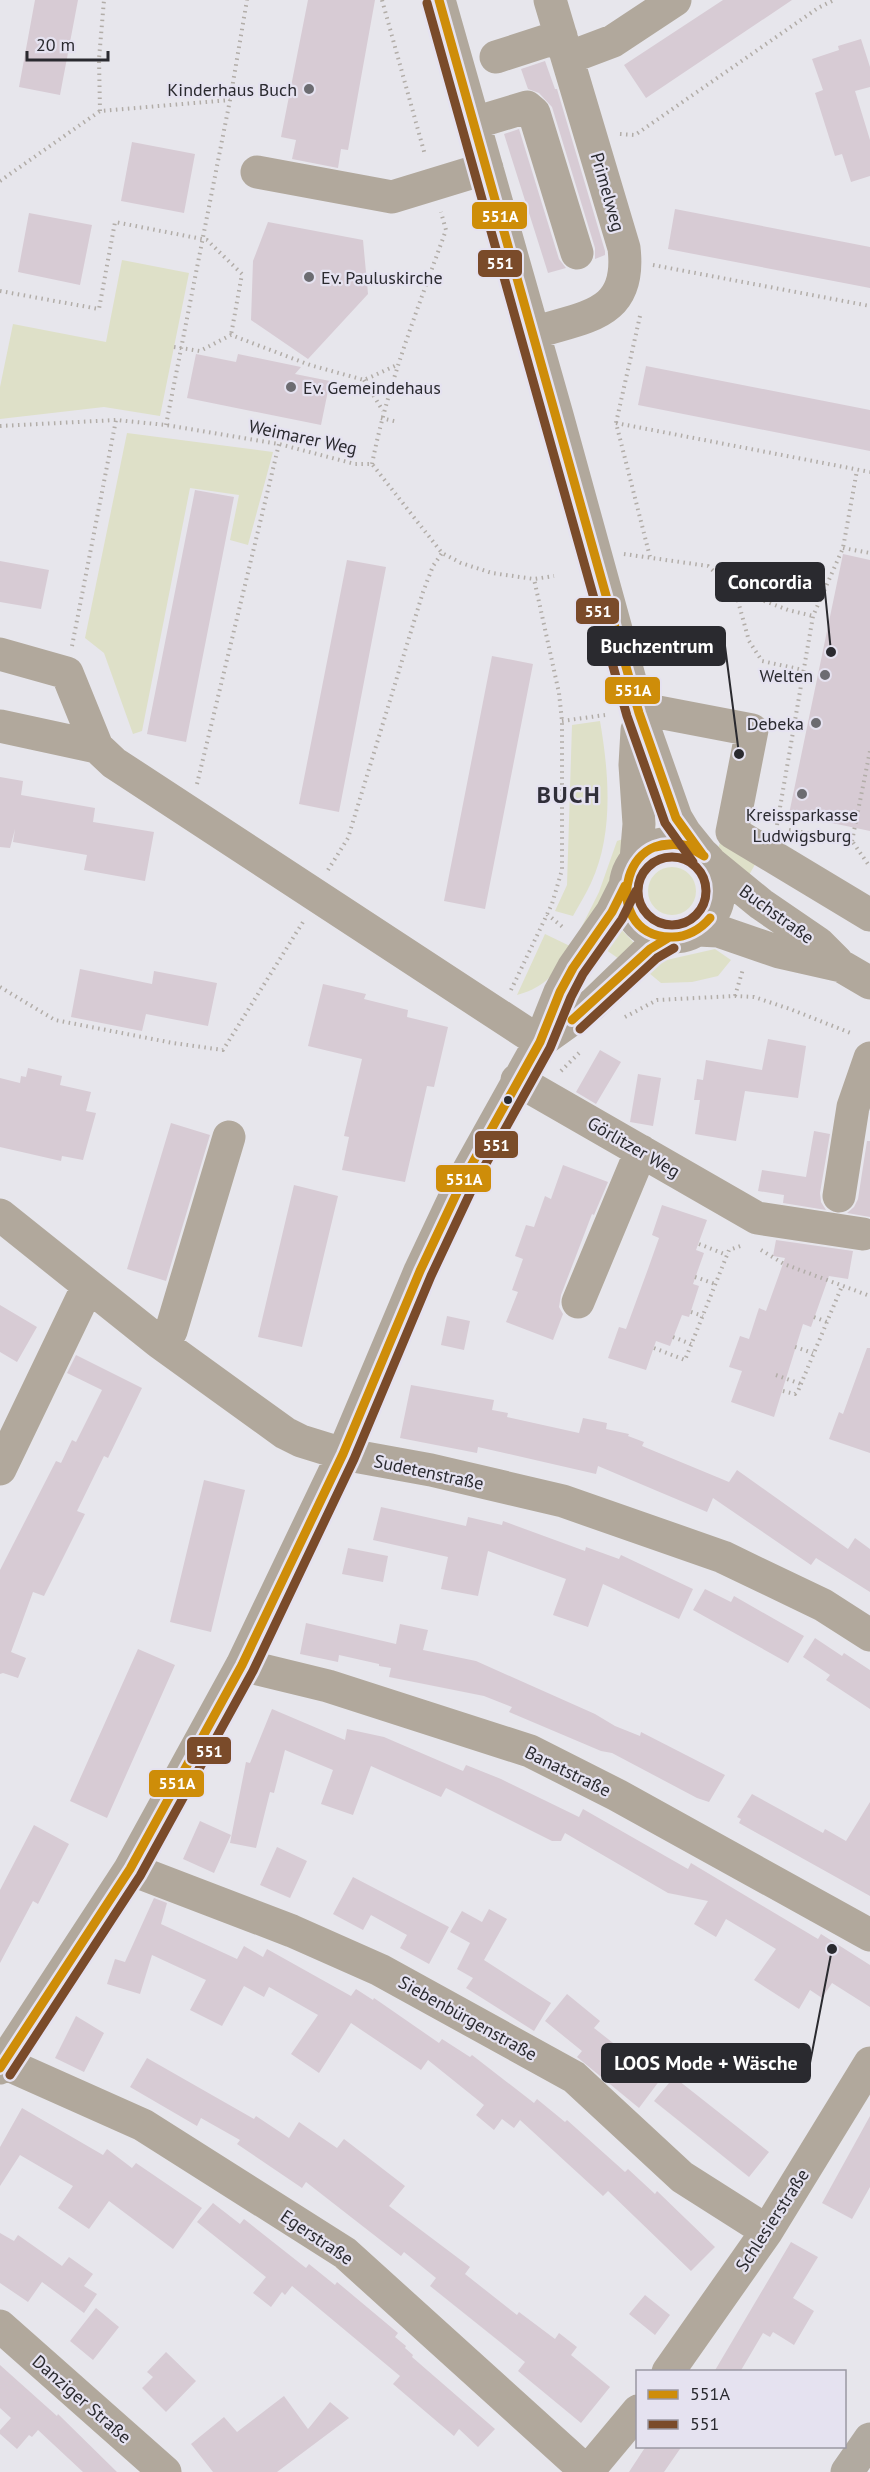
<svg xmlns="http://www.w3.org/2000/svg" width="870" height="2472" viewBox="0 0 870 2472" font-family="'PT Sans',sans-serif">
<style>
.green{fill:#dee0c8}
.building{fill:#d7cbd4}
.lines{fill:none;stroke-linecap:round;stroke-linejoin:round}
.path{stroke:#b2ada8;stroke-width:4;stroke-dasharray:1.5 4.5;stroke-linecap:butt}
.minor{stroke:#b1a89c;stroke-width:33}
.major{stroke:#b1aaa0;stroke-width:33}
.bus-1-casing{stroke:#e5e2f0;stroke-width:14}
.bus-2-casing{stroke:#e5e2f0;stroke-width:14}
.bus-1{stroke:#ce8d09;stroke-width:9}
.bus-2{stroke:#7a4b2a;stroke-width:9}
.poi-dot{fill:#6c6c71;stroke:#e5e2f0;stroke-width:2}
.bus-dot{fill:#2a2a2f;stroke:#e5e2f0;stroke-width:2}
.labels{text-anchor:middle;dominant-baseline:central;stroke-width:4.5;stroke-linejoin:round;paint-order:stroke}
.poi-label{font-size:18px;fill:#2a2a2f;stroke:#e5e2f0;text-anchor:end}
.street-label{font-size:18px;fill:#2a2a2f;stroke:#e5e2f0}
.district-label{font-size:24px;font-weight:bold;letter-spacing:1.5px;fill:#302f39;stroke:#e5e2f0}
.leader{fill:none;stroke:#2a2a2f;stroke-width:2}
.callout-dot{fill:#2a2a2f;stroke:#e5e2f0;stroke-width:2}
.callout{fill:#2a2a2f;stroke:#2a2a2f;stroke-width:2}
.callout-label{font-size:20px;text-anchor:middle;font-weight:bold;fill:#fff}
.line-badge{stroke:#e5e2f0;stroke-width:2}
.badge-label{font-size:16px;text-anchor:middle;font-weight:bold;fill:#fff}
</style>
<rect width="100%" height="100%" fill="#e7e6ec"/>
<path class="green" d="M122,260L189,273L160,416L104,407L0,419V387L13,324L106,342Z
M127,433L273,452L248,545L230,540L239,495L190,488L142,731L133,734L104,653L85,638Z
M600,721C609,773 614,834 591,883C586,894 579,905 573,916L555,911L567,885L572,725Z
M632,836L610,892L584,932L580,930L599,892L617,841Z
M727,842L758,859L748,877L718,848L720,843Z
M648 891a24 24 0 1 1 48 0a24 24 0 1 1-48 0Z
M617,925L636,945L622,961L599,945Z
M545,934L572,947C553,973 549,986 517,995Z
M715,949L731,960L718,976L692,982L661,983L649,973L662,961Z"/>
<path class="building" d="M35,0H78L60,95L19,87Z
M308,0H375L348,150L341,149L338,168L292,159L296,140L281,137Z
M723,0H792L646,98L624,65Z
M861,39L870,67V87L855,91L870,140V176L851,182L842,154L835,156L815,93L823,90L812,59L839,50L838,46Z
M545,61L555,89H557L605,251V255L595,259V248L552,107L539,93L528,89L521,69Z
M519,129L559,259L566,268L548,273L504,134Z
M132,142L195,154L184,213L121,201Z
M675,209L870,247V288L668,249Z
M29,213L92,225L80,285L18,272Z
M268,222L363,240L368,294L308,359L251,320L253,261Z
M196,354L236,362L238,354L301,367L295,374L330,381L321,425L187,398Z
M646,366L870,410V451L638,405Z
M195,490L234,497L186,742L147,734Z
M843,554L870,560V831L789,814Z
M347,560L386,567L339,812L299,804Z
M0,561L49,570L41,609L0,602Z
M492,656L533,664L485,909L444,901Z
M0,777L23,781L21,795L95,808L93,822L154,832L145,881L84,870L87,855L13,842L15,829L10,848L0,847Z
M80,969L152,984L154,971L217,983L208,1026L146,1014L142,1031L71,1017Z
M323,984L366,994L364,999L408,1010L407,1017L448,1027L434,1087L427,1086L405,1182L342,1170L349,1137L344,1136L362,1059L308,1046Z
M768,1039L806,1046L798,1098L745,1091L736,1141L695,1134L700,1100H694L697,1079L703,1080L706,1060L762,1070Z
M600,1050L621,1062L596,1104L576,1092Z
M28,1068L62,1076L60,1085L91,1092L86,1111L96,1113L83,1160L62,1156L61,1161L0,1147V1078L20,1083L21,1076L26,1077Z
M638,1074L661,1078L653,1126L630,1122Z
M171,1123L210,1135L166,1281L127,1269Z
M814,1131L830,1134L820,1193L821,1202L826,1210L783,1203L784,1195L758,1191L762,1170L806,1177Z
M867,1141H870V1217L847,1213L854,1207L858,1199Z
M563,1165L608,1182L594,1215L592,1214L561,1295L559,1307L563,1314L553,1340L506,1322L518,1292L512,1290L523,1259L515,1256L526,1225L534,1227L545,1196L551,1199Z
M294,1185L338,1196L302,1347L258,1337Z
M662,1205L707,1220L696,1250L704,1253L693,1284L699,1286L689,1317L682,1315L670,1346L656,1341L646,1370L608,1358L619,1327L626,1329L648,1269L659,1238L652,1235Z
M776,1240L853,1251L848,1279L829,1276L811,1327L803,1324L774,1417L731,1402L742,1371L729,1367L740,1336L749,1339L759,1308L766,1311L785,1258L773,1256Z
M0,1305L37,1327L17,1362L0,1352Z
M447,1316L470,1321L464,1350L441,1345Z
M867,1348H870V1453L829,1439L839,1412L843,1414Z
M76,1355L142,1388L108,1458L104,1456L77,1511L85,1514L44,1596L33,1592L11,1652L26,1658L18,1678L3,1673L0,1674V1570L56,1461L61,1463L72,1440L76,1442L102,1390L67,1373Z
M411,1385L494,1400L492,1410L508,1413L507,1417L579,1433L583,1418L607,1423L606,1429L629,1434L628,1436L644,1442L642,1446L729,1482L737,1470L848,1549L855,1538L870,1549V1592L816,1558L811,1565L713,1498L707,1512L598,1466L596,1474L478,1447L477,1453L400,1438Z
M204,1480L245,1490L211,1632L170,1622Z
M381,1507L466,1526L468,1517L502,1525L503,1521L585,1551L586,1547L619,1559L621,1555L693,1589L679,1619L603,1584L588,1627L553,1615L566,1579L488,1551L478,1596L441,1589L448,1557L373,1540Z
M348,1548L388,1556L383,1582L342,1574Z
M705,1589L731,1602L734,1596L804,1636L788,1663L693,1610Z
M306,1623L396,1644L400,1624L428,1630L423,1650L476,1661L595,1714L615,1726L640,1736L641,1732L725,1775L709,1802L697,1798L612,1753L601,1751L509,1712L512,1707L484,1696L389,1677L391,1668L379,1666V1664L339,1655L338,1662L300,1654Z
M815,1638L842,1656L844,1653L870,1670V1709L826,1680L830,1675L803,1657Z
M138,1649L175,1665L107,1818L70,1801Z
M272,1709L345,1740L347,1729L384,1737L463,1771L466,1765L501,1779L579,1817L583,1809L688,1869L691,1863L818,1939L821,1934L870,1965V2007L832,1983L822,1998L810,1990L799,2009L754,1980L776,1949L726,1919L716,1937L694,1924L708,1901L668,1893L565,1833L561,1841H552L446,1788L441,1797L371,1766L353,1815L321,1804L333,1770L285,1750L274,1793L270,1792L256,1848L230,1843L246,1762L250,1763Z
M752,1794L823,1833L825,1829L846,1841L870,1802V1896L739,1823L741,1819L737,1817Z
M200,1821L231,1835L214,1873L183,1859Z
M34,1825L69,1844L38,1904L33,1901L0,1963V1890Z
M277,1847L307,1861L290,1898L260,1885Z
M353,1877L449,1927L429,1964L400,1948L407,1935L371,1915L363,1930L333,1914Z
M154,1898L167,1903L161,1924L237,1959L244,1946L263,1957L267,1949L351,1996L356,1989L373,2000L374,1998L439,2043L442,2039L470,2057L472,2055L534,2103L537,2099L565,2122L567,2120L625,2172L628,2169L655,2194L657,2191L715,2247L691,2271L608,2191L603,2196L520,2120L514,2128L502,2119L494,2130L476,2115L484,2105L428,2060L421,2070L351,2023L319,2073L291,2054L318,2015L269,1987L264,1997L244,1986L222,2026L190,2010L206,1980L152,1955L140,1994L107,1984L115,1959L125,1962Z
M489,1909L507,1919L484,1960L551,2003L534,2031L466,1988L473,1978L457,1969L470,1943L450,1932L462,1911L482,1922Z
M567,1994L600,2021L594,2028L660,2080L639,2108L577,2057L582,2051L545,2021Z
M76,2016L104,2033L84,2072L55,2058Z
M147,2058L254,2119L256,2116L289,2138L299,2122L337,2148L344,2139L405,2186L389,2206L470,2267L465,2274L517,2315L519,2312L555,2339L559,2333L577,2347L571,2355L610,2387L581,2423L518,2371L525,2362L430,2286L436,2278L404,2252L401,2256L306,2182L302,2188L237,2144L240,2140L201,2118L197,2126L130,2087Z
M674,2077L769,2152L749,2177L654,2101Z
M22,2108L103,2155L107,2149L132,2168L136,2163L202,2208L173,2249L109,2201L89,2229L58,2208L73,2186L20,2155L0,2186V2147Z
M870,2116V2187L852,2219L822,2203Z
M213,2203L240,2224L244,2219L306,2268L309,2264L335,2285L337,2282L398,2333L395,2337L406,2346L405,2348L413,2355L412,2357L495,2429L478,2447L459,2429L454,2436L393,2384L400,2376L292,2286L285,2295L282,2292L271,2307L253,2293L266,2277L197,2222Z
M0,2233L14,2241L18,2235L62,2266L69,2257L93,2274L84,2286L97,2294L84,2313L42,2282L28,2302L0,2283Z
M791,2242L818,2257L793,2298L814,2311L794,2345L773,2332L770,2337L763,2333L740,2372H714Z
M645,2295L670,2315L655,2335L629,2314Z
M96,2308L119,2327L93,2360L70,2341Z
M166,2352L196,2381L166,2412L142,2388L153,2377L147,2372Z
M0,2365L57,2416L58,2414L117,2472H83L38,2430L32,2437L29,2435L17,2449L0,2434V2430L11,2418L0,2408Z
M284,2396L308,2429L330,2402L349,2418L277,2472H213L191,2444L224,2417L237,2432Z
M646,2446H682L664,2472H629Z"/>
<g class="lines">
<path class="path" d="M382,0L425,155
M100,111L99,59L104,0
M620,134L635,135L818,8L834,0
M0,181L100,111L230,100
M653,265L870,306
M0,291L99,309L115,222L207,240L242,274L231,335
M640,316L616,423L650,557
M174,347L200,351L231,335L310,365L364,380L397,365
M364,380L383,411
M381,418L398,422
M616,423L870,472
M166,425L230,100L247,0
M0,426L116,420L166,425L279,444L355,464H372L442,553L461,563L492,573L534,579L554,576
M372,464C388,383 418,308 446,230L441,212
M843,548L870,553
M624,554L708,566L735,590L749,641L762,661L803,670
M736,590L788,610L813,616
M72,646L116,420
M562,721L605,715
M197,784L279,444
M777,825L813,616L843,548L857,470
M789,830L852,841L870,867
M852,841L870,751
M328,870L348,838L423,592L433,566L442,553
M547,914L565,929
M0,987L55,1020L173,1043L223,1050L303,922
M511,990L552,904L562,870V721L559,693L534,579
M735,996L743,969
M625,1017L657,1000L735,996L754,997L790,1009L853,1034
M561,1071L579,1053
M699,1244L727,1255
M761,1250L784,1264L870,1296
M695,1277L715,1284
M691,1312L703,1316
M814,1317L827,1322
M673,1337L691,1344
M795,1347L813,1353
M654,1348L685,1360L729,1250L743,1245
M776,1375L801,1384
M783,1391L795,1394L798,1391L842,1286"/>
<path class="minor" d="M439,0L557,415L639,713L676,818L685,833L702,854
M496,57L561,36
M568,58L613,41L675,0
M474,123L527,107L534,113L577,253
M257,172L392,197L487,168
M534,333C586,316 632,316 624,248L550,0
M0,654L67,673L97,747L114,763L540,1042
M639,713L658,712L752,730L732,832L870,915
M0,726L97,747
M625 890a47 47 0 1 1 94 0a47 47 0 1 1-94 0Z
M636,860L639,824L635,765L637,730
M712,864L761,904L818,943L837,962
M698,930L718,931L779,952L841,966L870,983
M540,1042L593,1004L650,949L668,938
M517,1080L757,1218L863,1234
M839,1196L853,1107L870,1058
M0,1215L159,1342L285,1433L301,1441L343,1454L431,1470L563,1501L723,1557L823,1605L870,1635
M578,1302L641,1151
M159,1342L171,1331L229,1137
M0,1469L88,1286
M242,1665L328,1686L530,1751L617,1795L870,1935
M130,1869L292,1931L380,1970L574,2077L682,2177L767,2231
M4,2063L143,2125L345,2253L587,2472
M0,2068L130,1869L242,1665L343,1454L420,1271L462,1182L540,1042L560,992L573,968L612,912L625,886
M0,2326L165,2472
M668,2372L767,2231L870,2063
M587,2472L638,2411"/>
<path class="major" d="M847,2472L870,2439"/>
<g class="bus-1-casing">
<path id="bus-1" d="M439,0L639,713L676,818L702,854
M655,847C676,843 687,841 704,856
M704,856C625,805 595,935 670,937C686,938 701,929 710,918
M572,1020L650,949L668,938
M0,2068L130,1869L242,1665L343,1454L420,1271L462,1182L540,1042L560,992L573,968L612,912L625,886"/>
</g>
<g class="bus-2-casing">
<path id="bus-2" d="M427,3L627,716L665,823L693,862
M638 891a34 34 0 1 1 68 0a34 34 0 1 1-68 0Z
M580,1029L657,958L674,948
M10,2075L140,1876L253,1671L354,1459L431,1276L473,1187L550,1048L571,997L583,974L622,919L636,891"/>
</g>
<use href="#bus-1" class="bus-1"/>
<use href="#bus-2" class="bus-2"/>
</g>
<g class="poi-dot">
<circle cx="309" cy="89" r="6"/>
<circle cx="309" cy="277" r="6"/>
<circle cx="291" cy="387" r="6"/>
<circle cx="825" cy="675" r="6"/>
<circle cx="816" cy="723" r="6"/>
<circle cx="802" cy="794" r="6"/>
</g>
<circle class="bus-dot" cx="508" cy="1100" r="5"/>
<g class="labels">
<g class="poi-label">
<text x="297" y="89">Kinderhaus Buch</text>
<text x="321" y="277" text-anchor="start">Ev. Pauluskirche</text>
<text x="303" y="387" text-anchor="start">Ev. Gemeindehaus</text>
<text x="813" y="675">Welten</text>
<text x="804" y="723">Debeka</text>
<text x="802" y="814" text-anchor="middle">Kreissparkasse<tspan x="802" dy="21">Ludwigsburg</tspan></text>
</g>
<g class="street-label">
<text transform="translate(608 192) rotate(74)">Primelweg</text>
<text transform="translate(303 437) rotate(12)">Weimarer Weg</text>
<text transform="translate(777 914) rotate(36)">Buchstraße</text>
<text transform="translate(634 1147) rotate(30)">Görlitzer Weg</text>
<text transform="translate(429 1472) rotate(12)">Sudetenstraße</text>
<text transform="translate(568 1771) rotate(26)">Banatstraße</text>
<text transform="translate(468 2018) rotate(29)">Siebenbürgenstraße</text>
<text transform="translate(772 2220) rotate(-57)">Schlesierstraße</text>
<text transform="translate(317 2237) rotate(34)">Egerstraße</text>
<text transform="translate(82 2399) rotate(41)">Danziger Straße</text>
</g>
<g class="district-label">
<text x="569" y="794">BUCH</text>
</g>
</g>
<path class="leader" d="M831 652L824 582M739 754L725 646M832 1949L810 2063"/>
<g class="callout-dot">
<circle cx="831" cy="652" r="6"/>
<circle cx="739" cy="754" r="6"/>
<circle cx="832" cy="1949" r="6"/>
</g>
<g class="callout">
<rect x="716" y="563" width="108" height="38" rx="6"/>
<rect x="588" y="627" width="137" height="38" rx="6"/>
<rect x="602" y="2044" width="208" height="38" rx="6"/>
</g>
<g class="callout-label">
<text x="770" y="589">Concordia</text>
<text x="657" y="653">Buchzentrum</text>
<text x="706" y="2070">LOOS Mode + Wäsche</text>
</g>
<g class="line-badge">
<rect x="471" y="201" width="57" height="29" rx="6" fill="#ce8d09"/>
<rect x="477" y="249" width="46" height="29" rx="6" fill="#7a4b2a"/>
<rect x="575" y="597" width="45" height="28" rx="6" fill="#7a4b2a"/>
<rect x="604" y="676" width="57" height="29" rx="6" fill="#ce8d09"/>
<rect x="474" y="1130" width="45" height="29" rx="6" fill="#7a4b2a"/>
<rect x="435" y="1164" width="57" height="29" rx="6" fill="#ce8d09"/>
<rect x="186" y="1736" width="46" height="29" rx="6" fill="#7a4b2a"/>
<rect x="148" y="1769" width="57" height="29" rx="6" fill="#ce8d09"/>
</g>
<g class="badge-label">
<text x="500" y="222">551A</text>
<text x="500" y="269">551</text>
<text x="598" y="617">551</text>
<text x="633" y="696">551A</text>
<text x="496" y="1151">551</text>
<text x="464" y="1185">551A</text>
<text x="209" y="1757">551</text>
<text x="177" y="1789">551A</text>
</g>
<rect x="636" y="2370" width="210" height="78" fill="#e5e2f0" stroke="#9a98a3" stroke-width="1.5"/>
<rect x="648" y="2390" width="30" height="9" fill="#ce8d09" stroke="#9a98a3" stroke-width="1.5"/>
<text x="690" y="2400" font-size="18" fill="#2a2a2f">551A</text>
<rect x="648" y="2420" width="30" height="9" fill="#7a4b2a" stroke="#9a98a3" stroke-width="1.5"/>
<text x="690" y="2430" font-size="18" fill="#2a2a2f">551</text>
<path d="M27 51v9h81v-9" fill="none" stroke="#2a2a2f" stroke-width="3"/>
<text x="36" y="51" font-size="18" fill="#2a2a2f" stroke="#e5e2f0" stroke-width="4.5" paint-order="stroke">20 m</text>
</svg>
